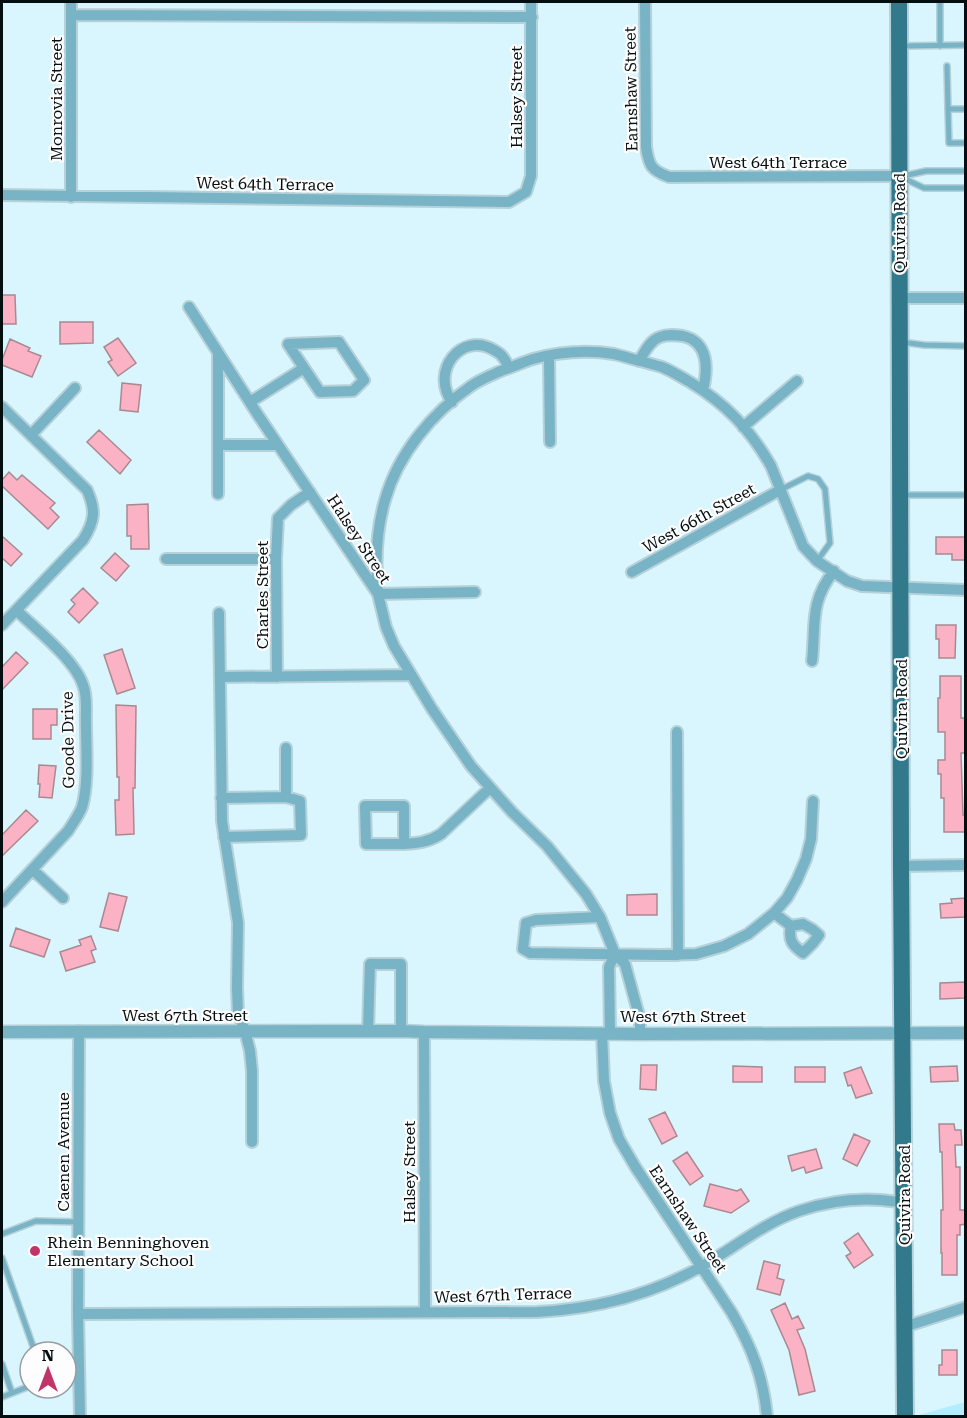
<svg xmlns="http://www.w3.org/2000/svg" width="967" height="1418" viewBox="0 0 967 1418" font-family="'Roboto Serif',serif">
<style>
.green{fill:#b1edff}
.building{fill:#fbb2c4;stroke:#a98990;stroke-width:1.5}
.lines{fill:none;stroke-linecap:round;stroke-linejoin:round}
.service-casing{stroke:#b7d1d9;stroke-width:8}
.minor-casing{stroke:#b7d1d9;stroke-width:14}
.tertiary-casing{stroke:#b7d1d9;stroke-width:15}
.primary-casing{stroke:#b7d1d9;stroke-width:20}
.service{stroke:#78b4c5;stroke-width:5}
.minor{stroke:#78b4c5;stroke-width:10}
.tertiary{stroke:#78b4c5;stroke-width:12}
.primary{stroke:#33798c;stroke-width:16}
.poi-dot{fill:#c03468;stroke:#fdfdfd;stroke-width:2}
.labels{text-anchor:middle;dominant-baseline:central;stroke-width:4.5;stroke-linejoin:round;paint-order:stroke}
.street-label{font-size:16px;fill:#030e11;stroke:#fdfdfd}
.poi-label{font-size:16px;fill:#030e11;stroke:#fdfdfd;text-anchor:start}
</style>
<rect width="100%" height="100%" fill="#d9f6ff"/>
<path class="green" d="M965,1402V1416H919V1415Z"/>
<path class="building" d="M2,295H15L16,324H2Z
M60,322H93V343L60,344Z
M118,338L136,363L118,376L108,362L112,360L104,347Z
M10,339L30,348L28,351L41,356L32,377L2,365V360Z
M122,383L141,385L138,412L120,410Z
M99,430L131,460L120,474L87,442Z
M9,472L17,480L22,475L55,503L50,508L59,517L48,529L2,486V480Z
M148,504L149,549H131V536H127V505Z
M2,536L22,554L11,566L2,558Z
M936,537H966V560H952V554H936Z
M115,553L129,566L116,581L101,568Z
M83,588L98,603L79,623L68,612L75,604L71,600Z
M936,625H956L955,658H939V639H936Z
M122,649L135,688L117,694L104,655Z
M16,652L28,663L2,690V667Z
M940,676H961V718H965V753H961L963,815H966V832H944V798H941V774H938V760H945V732H938V698H940Z
M116,705L136,706L135,788H133L134,834L116,835L115,800H119V777H117Z
M33,709H57V725H51V739H33Z
M39,765L56,766L52,798L39,797L40,784H38Z
M26,810L38,821L2,856V835Z
M109,893L127,897L118,931L100,927Z
M657,894V915H627V895Z
M966,898V917L941,918L940,904L952,903L951,899Z
M16,928L50,940L44,957L10,946Z
M91,936L96,949L91,951L95,962L66,971L60,952L81,945L79,940Z
M965,982V998L940,999V983Z
M641,1065H657L656,1090L640,1089Z
M733,1066L762,1067V1082H733Z
M957,1066L958,1081L931,1082L930,1067Z
M795,1067H825V1082H795Z
M861,1067L872,1093L856,1098L851,1085L848,1086L844,1073Z
M665,1112L677,1136L662,1144L649,1119Z
M939,1124H954L955,1130H961L962,1145H955L956,1167H960V1210H966V1224L960,1225V1235H957V1275H942V1253H941V1210H943L942,1152H940Z
M854,1134L870,1141L857,1166L843,1159Z
M816,1149L822,1168L806,1173L804,1167L792,1171L788,1156Z
M687,1152L703,1176L690,1185L673,1161Z
M710,1184L737,1191L741,1189L749,1201L731,1213L704,1206Z
M858,1233L873,1255L854,1268L846,1256L851,1253L844,1243Z
M764,1261L780,1265L777,1278L784,1280L780,1295L757,1289Z
M785,1303L792,1319L798,1316L804,1328L797,1330L805,1349L815,1391L799,1395L789,1350L771,1310Z
M942,1350H957V1375H939V1365H942Z"/>
<g class="lines">
<g class="service-casing">
<path id="service" d="M940,2V46
M903,46L966,45
M947,66L948,109H966
M948,109L949,143H966
M903,176L926,171H966
M903,178L924,188H966
M901,342L924,345L966,346
M780,490L808,476L818,479L825,489L830,543L817,561
M902,495H966
M2,1234L36,1221L78,1222
M2,1258L35,1352
M2,1364L12,1393
M2,1397L30,1386"/>
</g>
<g class="minor-casing">
<path id="minor" d="M71,2V197
M645,2L646,147C649,166 651,170 669,177L898,176
M71,15L532,17
M2,195L509,202L526,192L531,176V2
M899,298H966
M189,307L258,415L378,594L386,627L394,646L432,709L471,766L512,812L547,846L586,894L600,917L615,954L625,964L640,1019V1034
M218,352V494
M549,356L550,442
M639,361C644,353 650,340 660,337C667,334 675,335 683,336C709,342 708,369 703,390
M250,402L304,368L320,392L353,391L364,380L339,342L288,344L304,368
M452,402C430,371 461,331 494,350C497,352 501,354 502,356C505,359 507,364 509,368
M2,407L87,490C96,510 95,521 83,540L2,625
M743,427L797,381
M31,435L75,388
M218,445H278
M166,559H276
M632,572L780,490
M475,592L378,594C375,562 376,531 385,500C398,454 432,413 471,386C481,379 492,375 503,370C513,367 523,362 533,359C559,352 588,350 614,354C623,356 632,359 640,361C648,363 655,365 662,367C672,371 681,377 690,382C726,404 750,429 771,466L803,546L817,561L847,581L862,586L966,590
M219,613L222,821L238,923L237,988L238,1013L245,1031L250,1051L252,1071V1142
M812,661C816,625 809,602 834,571
M220,677L411,675
M277,677L276,559L278,518L291,505L310,492
M677,732L678,955
M221,798L286,797V748
M224,837L301,835L300,801L286,797
M404,844H366L365,806H404V844C418,843 429,842 441,834L490,788
M901,866L966,865
M33,870L63,898
M2,902L68,831C73,823 79,815 82,807C90,780 85,738 86,709C86,701 86,692 83,685C75,660 35,628 16,610
M774,913L791,926L803,924L812,929L819,935L813,943L803,953C792,945 788,940 791,926
M600,917L536,920L526,923L523,949L530,953L661,955L696,954L724,946L748,934L774,913L787,898L797,880L806,859L811,839L813,801
M79,1031L78,1314L80,1416
M368,1031L370,964H401V1031
M424,1032L425,1312
M602,1033L604,1081L610,1113L619,1139L636,1168L732,1313C752,1348 763,1376 767,1416
M610,1033L609,967L615,954
M78,1314L537,1312C596,1309 652,1295 704,1265C735,1247 764,1223 799,1211C825,1202 854,1198 881,1200C889,1201 896,1202 904,1202
M904,1327L966,1307"/>
</g>
<g class="tertiary-casing">
<path id="tertiary" d="M2,1032L401,1031L424,1032L640,1034L966,1033"/>
</g>
<g class="primary-casing">
<path id="primary" d="M899,2L901,866L905,1416"/>
</g>
<use href="#service" class="service"/>
<use href="#minor" class="minor"/>
<use href="#tertiary" class="tertiary"/>
<use href="#primary" class="primary"/>
</g>
<circle class="poi-dot" cx="35" cy="1251" r="6"/>
<g class="labels">
<g class="street-label">
<text transform="translate(631 89) rotate(-91)">Earnshaw Street</text>
<text transform="translate(516 97) rotate(-90)">Halsey Street</text>
<text transform="translate(56 99) rotate(-90)">Monrovia Street</text>
<text x="778" y="162">West 64th Terrace</text>
<text transform="translate(265 184) rotate(1)">West 64th Terrace</text>
<text transform="translate(899 223) rotate(-90)">Quivira Road</text>
<text transform="translate(699 518) rotate(-29)">West 66th Street</text>
<text transform="translate(359 539) rotate(57)">Halsey Street</text>
<text transform="translate(262 595) rotate(-90)">Charles Street</text>
<text transform="translate(901 709) rotate(-90)">Quivira Road</text>
<text transform="translate(68 740) rotate(-91)">Goode Drive</text>
<text x="185" y="1015">West 67th Street</text>
<text x="683" y="1016">West 67th Street</text>
<text transform="translate(63 1152) rotate(-90)">Caenen Avenue</text>
<text transform="translate(409 1172) rotate(-90)">Halsey Street</text>
<text transform="translate(904 1195) rotate(-90)">Quivira Road</text>
<text transform="translate(688 1219) rotate(56)">Earnshaw Street</text>
<text transform="translate(503 1295) rotate(-2)">West 67th Terrace</text>
</g>
<g class="poi-label">
<text x="47" y="1242">Rhein Benninghoven<tspan x="47" dy="18">Elementary School</tspan></text>
</g>
</g>
<rect width="967" height="1418" fill="none" stroke="#030e11" stroke-width="6"/>
<g transform="translate(48 1370)"><circle r="28" fill="#fdfdfd" stroke="#999d9f" stroke-width="1.5"/>
<path d="M0-4.5L10 22L0 15L-10 22Z" fill="#c03468"/>
<text y="-9" font-size="16" font-weight="bold" text-anchor="middle" fill="#030e11">N</text>
</g>
</svg>
